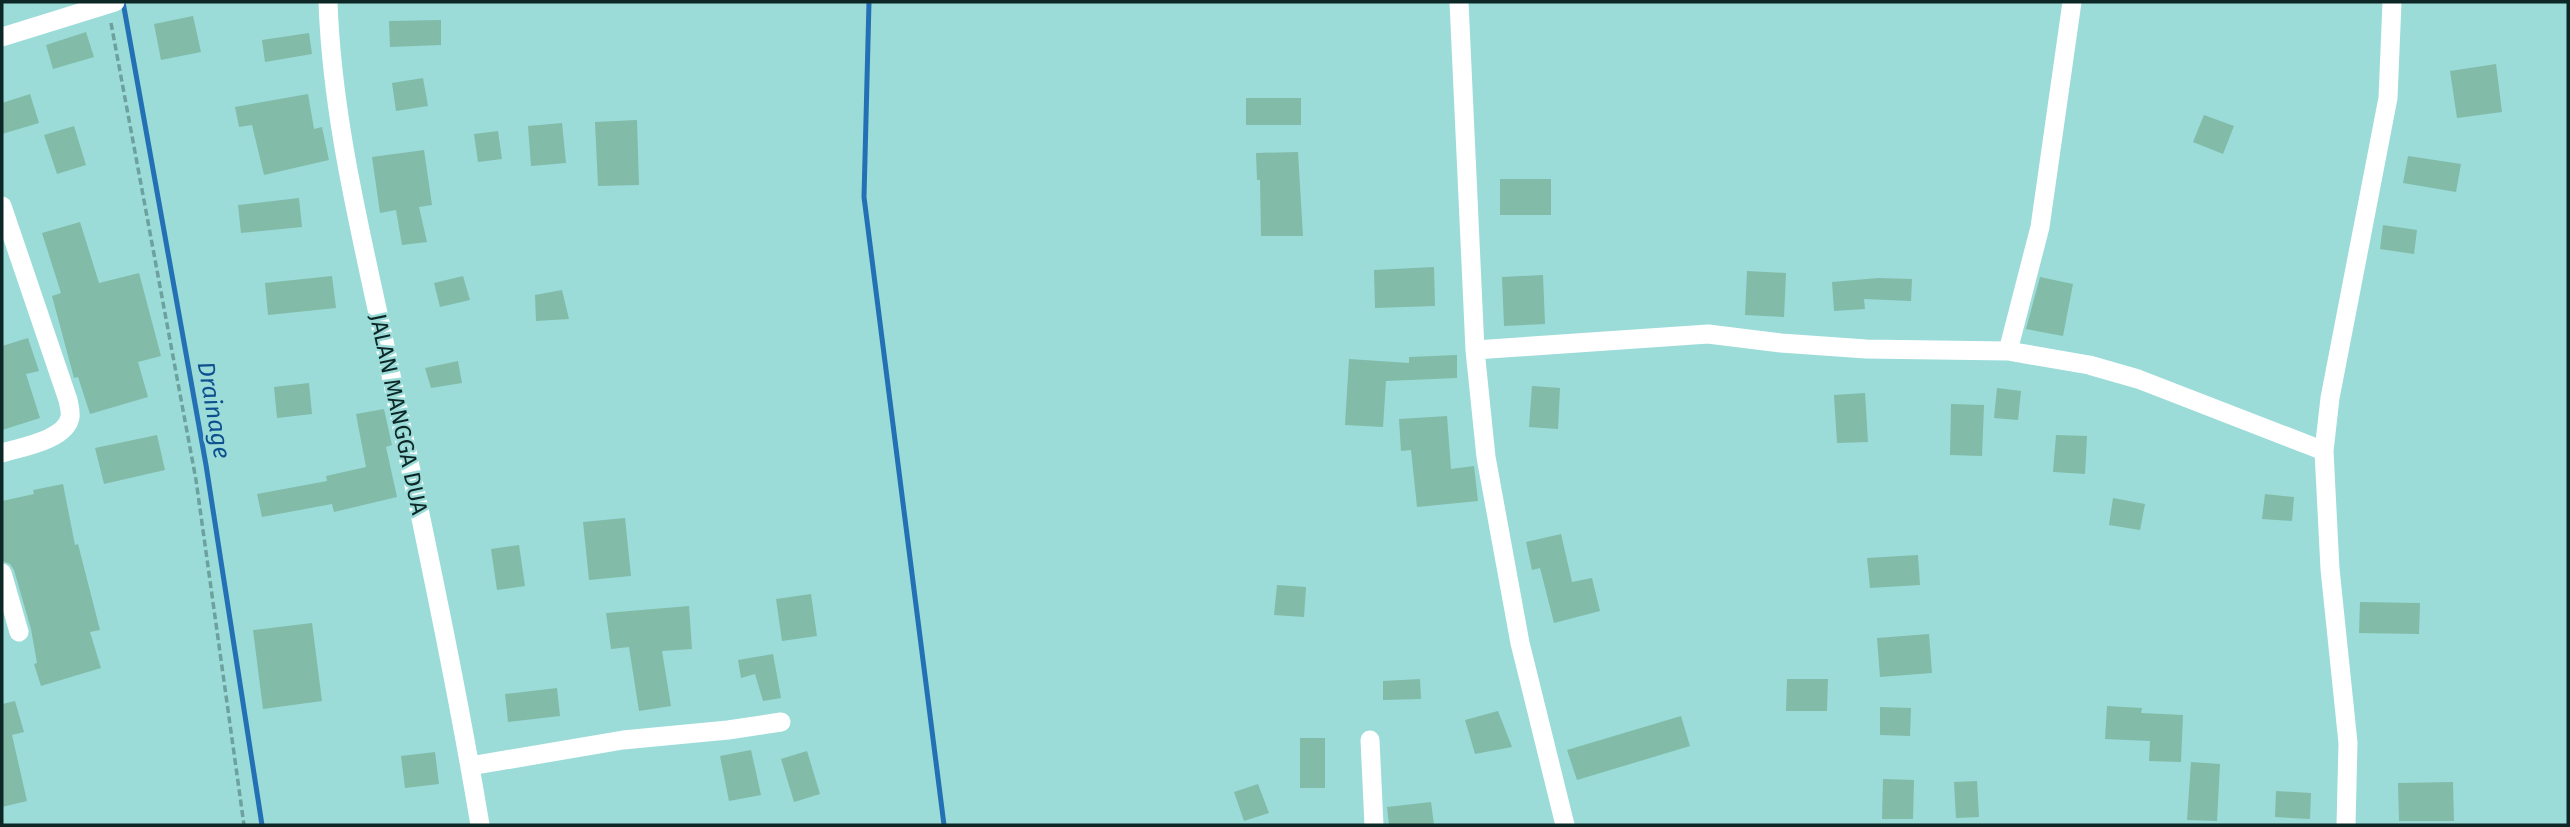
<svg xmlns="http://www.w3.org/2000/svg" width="2570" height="827" viewBox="0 0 2570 827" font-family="'Fira Sans',sans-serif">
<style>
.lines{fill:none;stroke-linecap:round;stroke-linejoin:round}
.stream{stroke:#2470b4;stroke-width:5}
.building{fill:#82bba8}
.path{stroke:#6ca19e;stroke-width:3.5;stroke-dasharray:7 3.5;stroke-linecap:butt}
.minor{stroke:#fff;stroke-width:19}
.labels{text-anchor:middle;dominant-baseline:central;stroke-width:5;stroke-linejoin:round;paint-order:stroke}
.street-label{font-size:23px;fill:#0c2726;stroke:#9bdcd9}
.water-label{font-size:24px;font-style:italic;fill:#0e508e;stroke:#9bdcd9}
</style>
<rect width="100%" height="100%" fill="#9bdcd9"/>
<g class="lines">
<path class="stream" d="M123,2L206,465L262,825
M869,2L864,197L944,825"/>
</g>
<path class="building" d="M193,16L201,52L161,60L154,24Z
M441,20V45L390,47L389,21Z
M86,32L94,57L53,69L46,45Z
M309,33L312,54L265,62L262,40Z
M2496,64L2502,112L2457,118L2450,71Z
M423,78L428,106L396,111L392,83Z
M30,94L39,123L2,134V103Z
M308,94L314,129L322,127L329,160L264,175L252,125L239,127L235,107Z
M1246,98H1301V125H1246Z
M2204,115L2234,126L2223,154L2193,142Z
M637,120L639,185L598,186L595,122Z
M562,123L566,163L531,166L528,126Z
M74,126L86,165L57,174L44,135Z
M498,131L502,159L478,162L474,134Z
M424,150L432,205L419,207L427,242L402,245L396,210L380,213L372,157Z
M1298,152L1303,236H1261L1260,180H1257L1256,153Z
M2408,156L2461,164L2456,192L2403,183Z
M1500,179H1551V215H1500Z
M299,198L302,227L241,233L238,205Z
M80,222L99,283L139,273L161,356L138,362L148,397L90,414L78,377L74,378L52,296L61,293L42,233Z
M2383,225L2417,230L2414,254L2380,249Z
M1434,267L1435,306L1375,308L1374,270Z
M1747,271L1786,273L1784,317L1745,315Z
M1543,275L1545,324L1504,326L1502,277Z
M332,276L336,308L268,315L265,283Z
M463,276L470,300L440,307L434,283Z
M2040,277L2073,284L2063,336L2026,329Z
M1878,278L1912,279L1911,301L1864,299L1865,309L1834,311L1832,282Z
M562,290L569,319L536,321L535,295Z
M28,338L39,371L26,374L40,418L2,430V346Z
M1457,355V378L1386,381L1383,427L1345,425L1349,359L1409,363V357Z
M458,361L462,383L431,388L425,368Z
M309,383L312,414L277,418L274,387Z
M1532,386L1560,388L1558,429L1529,427Z
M1997,388L2021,391L2018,420L1994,418Z
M1865,393L1868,442L1837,443L1834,395Z
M1951,404L1984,405L1982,456L1950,455Z
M384,409L392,445L386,447L397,497L334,512L332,504L262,517L257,494L327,481L326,476L366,467L356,414Z
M1447,416L1451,469L1474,466L1478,501L1417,507L1411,450L1401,451L1399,419Z
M157,435L165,470L104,484L95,448Z
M2056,435L2087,436L2085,474L2053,472Z
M63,484L75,545L78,544L100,630L90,632L101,668L41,686L34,664L37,663L31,629L14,570L10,564L2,561V501L34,494L33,490Z
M2265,494L2294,497L2292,521L2262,519Z
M2113,498L2145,504L2140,530L2109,525Z
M625,518L631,576L589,580L583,522Z
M1561,534L1572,582L1592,578L1600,611L1554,623L1540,568L1532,570L1526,542Z
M519,545L525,586L497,590L491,549Z
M1918,555L1920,585L1870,588L1867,558Z
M1277,585L1306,587L1304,617L1274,615Z
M811,594L817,636L782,641L776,599Z
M2360,602L2420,603L2419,634L2359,633Z
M689,606L692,649L662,651L671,706L639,711L629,647L611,649L606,613Z
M312,623L322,701L263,709L253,630Z
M1929,634L1932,673L1880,677L1877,638Z
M773,654L781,698L763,701L755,674L741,678L738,660Z
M1420,679L1421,699L1383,700V681Z
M1787,679H1828L1827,711H1786Z
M557,688L560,716L508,722L505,694Z
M15,701L24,732L12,735L27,801L2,807V704Z
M2107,706L2142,708L2141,713L2183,715L2181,762L2149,761L2150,741L2105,739Z
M1880,707L1911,708L1910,736L1880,735Z
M1498,711L1512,747L1475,754L1465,720Z
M1681,716L1690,746L1577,780L1567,750Z
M1300,738H1325V788H1300Z
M751,750L761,795L729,801L720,756Z
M807,751L820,794L794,802L781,759Z
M435,752L439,784L405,788L401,756Z
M2191,762L2220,764L2217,821L2187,820Z
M1883,779L1914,780L1913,819H1882Z
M1977,781L1979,817L1956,818L1954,782Z
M2453,782L2454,821H2399L2398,783Z
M1258,784L1269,813L1244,821L1234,792Z
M2276,791L2311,793L2310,819L2275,817Z
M1431,802L1434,825H1389L1387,807Z"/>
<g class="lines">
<path class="path" d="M111,23L196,480L244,825"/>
<path class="minor" d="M328,2C332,117 360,229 384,341C417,502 453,663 480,825
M1459,2L1475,350L1486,457L1520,643L1565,825
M2,37L115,2
M2,206L68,400C69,405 71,412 70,417C66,440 21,447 2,453
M1475,350L1708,334L1781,343L1866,349L2008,351L2089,365L2138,379L2324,451
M2008,351L2040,227L2072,2
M2,573L19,632
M1370,740L1374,825
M470,766L623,740L728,730L781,722
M2346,825L2348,743L2330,569L2324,451L2330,398L2388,98L2392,2"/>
</g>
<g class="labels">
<g class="street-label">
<text transform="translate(399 414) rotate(78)">JALAN MANGGA DUA</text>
</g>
<g class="water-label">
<text transform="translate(214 410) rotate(80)">Drainage</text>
</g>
</g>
<rect width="2570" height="827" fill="none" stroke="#0c2726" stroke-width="7"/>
</svg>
